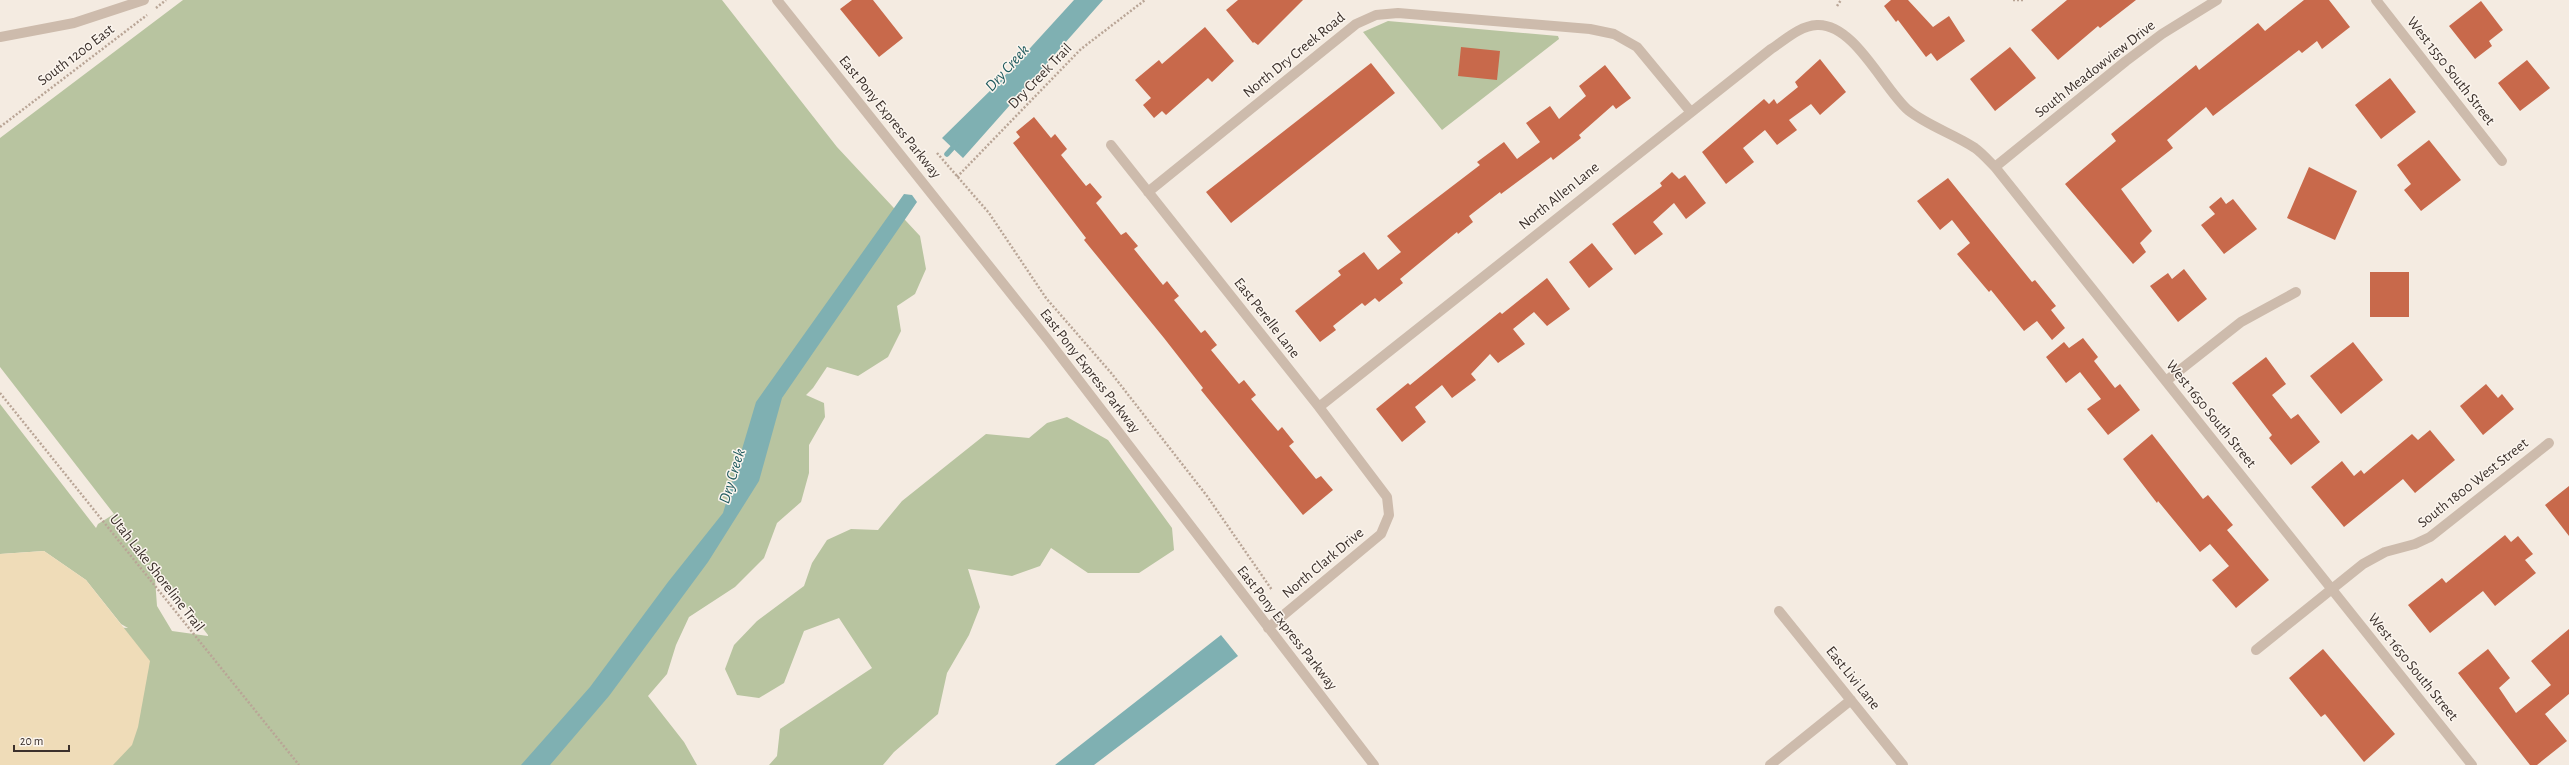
<svg xmlns="http://www.w3.org/2000/svg" width="2569" height="765" viewBox="0 0 2569 765" font-family="'Alegreya Sans',sans-serif">
<style>
.green{fill:#b8c4a0;fill-rule:evenodd}
.sand{fill:#efdcb8}
.water{fill:#7fb0b2}
.lines{fill:none;stroke-linecap:round;stroke-linejoin:round}
.stream{stroke:#7fb0b2;stroke-width:5.5}
.building{fill:#c8694b}
.path{stroke:#b9a596;stroke-width:2.5;stroke-dasharray:2 2;stroke-linecap:butt}
.minor{stroke:#cdbbac;stroke-width:10}
.labels{text-anchor:middle;dominant-baseline:central;stroke-width:3;stroke-linejoin:round;paint-order:stroke}
.street-label{font-size:15px;fill:#3b302b;stroke:#fbf5ee}
.water-label{font-size:16px;font-style:italic;fill:#1f5a5e;stroke:#fbf5ee}
</style>
<rect width="100%" height="100%" fill="#f4ebe1"/>
<path class="green" d="M183,0H722L837,147L920,236L926,269L915,294L897,306L901,331L888,357L858,376L827,367L813,388L806,395L824,403L825,417L809,445V473L801,502L777,523L764,558L735,587L689,617L676,645L667,674L648,696L684,742L697,765H41L78,625L128,628L121,624L86,580L44,551L0,554V404L96,528L98,524L114,514L0,367V138ZM154,565L208,635V636L172,631L157,606Z
M1388,21L1558,36L1559,39L1442,130L1363,32Z
M1067,417L1108,440L1172,528L1174,550L1139,573H1088L1051,548L1040,566L1012,576L968,569L980,607L969,635L947,673L938,714L894,752L883,765H769L777,756L780,729L872,668L839,618L804,631L784,683L759,698L737,695L725,669L734,645L757,621L804,586L812,563L827,540L851,529L878,530L902,501L986,434L1029,438L1047,423Z"/>
<path class="sand" d="M44,551L86,580L150,661L138,727L132,745L113,765H0V554Z"/>
<path class="water" d="M1074,0H1103L963,158L942,138L999,82Z
M904,194L912,195L917,202L782,398L759,481L708,562L609,696L550,765H521L590,687L668,582L723,513L756,402Z
M1221,635L1238,656L1094,765H1055Z"/>
<g class="lines">
<path class="stream" d="M947,154L957,143"/>
</g>
<path class="building" d="M852,0H873L903,38L879,57L840,9Z
M1238,0H1303L1258,45L1254,42L1253,43L1226,10Z
M1891,0H1908L1933,27L1949,16L1965,41L1937,61L1931,53L1926,57L1898,20L1896,22L1884,6Z
M2067,0H2136L2100,28L2098,26L2058,60L2031,30Z
M2304,0H2329L2350,27L2322,49L2317,41L2302,53L2299,50L2213,116L2206,107L2167,140L2173,148L2121,189L2152,231L2140,243L2146,252L2133,264L2065,184L2116,141L2111,134L2196,65L2199,70L2258,23L2265,31Z
M2481,1L2503,30L2489,41L2492,46L2475,59L2449,26Z
M1205,27L1234,61L1212,82L1208,78L1166,115L1162,111L1154,118L1143,105L1151,98L1135,80L1159,60L1162,64Z
M1461,47L1500,51L1497,80L1458,76Z
M2010,47L2036,78L1995,111L1970,79Z
M1820,59L1846,92L1820,115L1811,104L1789,120L1797,130L1777,145L1765,130L1743,148L1754,162L1726,184L1702,152L1764,99L1769,104L1774,99L1777,104L1798,87L1795,82Z
M2527,60L2550,88L2520,111L2498,83Z
M1371,63L1395,93L1231,223L1206,192Z
M1605,65L1631,98L1616,109L1613,105L1579,135L1581,138L1553,160L1551,157L1501,194L1500,192L1469,216L1473,222L1458,234L1457,232L1400,279L1403,283L1379,302L1375,298L1365,306L1362,303L1333,326L1336,330L1320,342L1295,311L1341,275L1338,271L1364,252L1378,270L1401,252L1387,236L1480,165L1477,162L1504,142L1517,159L1540,142L1526,123L1550,106L1559,119L1586,96L1579,86Z
M2390,78L2416,112L2381,139L2355,105Z
M1034,117L1051,138L1055,134L1067,149L1061,155L1086,186L1090,183L1102,197L1096,203L1121,235L1126,232L1138,246L1134,249L1163,285L1167,281L1179,296L1174,300L1201,333L1205,330L1217,345L1211,350L1239,384L1244,380L1256,395L1251,399L1278,431L1282,427L1294,442L1289,446L1316,479L1321,476L1333,490L1303,515L1201,390L1203,388L1164,338L1084,240L1086,238L1013,143L1020,137L1016,132Z
M2429,140L2461,180L2421,211L2404,190L2411,184L2397,165Z
M2309,167L2357,191L2335,240L2287,218Z
M1672,172L1679,179L1685,175L1706,203L1686,219L1674,203L1653,222L1663,234L1635,255L1612,224L1662,186L1660,183Z
M1948,178L2032,282L2035,280L2056,306L2051,310L2065,328L2052,340L2037,321L2024,331L1991,290L1989,292L1957,254L1970,243L1952,220L1940,230L1917,201Z
M2221,197L2226,204L2233,199L2257,229L2224,254L2201,225L2215,214L2209,207Z
M1592,243L1613,269L1589,288L1569,262Z
M2184,269L2207,299L2178,322L2150,286L2168,273L2172,279Z
M2370,272H2409V317H2370Z
M1547,278L1570,309L1547,326L1534,312L1513,329L1525,344L1498,363L1490,354L1471,374L1476,380L1452,398L1442,385L1415,407L1426,422L1402,442L1376,409L1408,383L1410,385L1500,312L1502,314Z
M2083,338L2098,357L2094,361L2115,388L2120,384L2140,410L2108,435L2087,409L2101,399L2080,372L2066,383L2046,357L2064,342L2069,348Z
M2353,342L2383,380L2341,414L2310,376Z
M2266,357L2286,384L2272,395L2291,419L2298,414L2320,442L2291,465L2269,438L2272,435L2232,383Z
M2486,384L2498,398L2502,394L2514,409L2483,435L2460,406Z
M2430,430L2455,460L2415,493L2403,479L2344,527L2311,487L2342,461L2354,476L2361,470L2364,474L2412,434L2418,440Z
M2152,434L2203,499L2208,495L2233,525L2227,530L2269,580L2236,608L2212,580L2229,566L2210,544L2200,552L2158,501L2157,503L2123,459Z
M2569,486V536L2545,505Z
M2505,535L2511,542L2518,536L2533,554L2525,560L2536,573L2495,606L2483,591L2430,633L2408,605L2442,578L2446,583Z
M2569,629V694L2545,714L2567,741L2537,765H2530L2458,673L2488,649L2510,678L2499,688L2516,713L2551,685L2531,661Z
M2323,649L2395,734L2364,762L2325,714L2321,717L2289,678Z"/>
<g class="lines">
<path class="path" d="M2013,0H2025
M1837,6L1841,0
M156,8L166,0
M0,127L147,15
M937,153L989,213L1046,298L1112,374L1207,496L1272,590
M957,177L1081,49L1145,0
M0,393L299,765"/>
<path class="minor" d="M777,0L1048,340L1374,765
M2376,0L2502,161
M0,37L74,23L144,0
M1111,145L1319,407L1387,497L1389,515L1381,534L1268,628
M1995,167L2126,61L2162,34L2217,0
M1148,192L1356,24L1376,15L1398,13L1590,29L1614,34L1637,47L1690,111
M2166,381L2241,322L2296,292
M1319,407L1771,49C1785,40 1799,26 1817,25C1854,23 1883,88 1908,110C1928,126 1954,134 1975,148C1982,153 1989,161 1995,167L2472,765
M1779,611L1903,765
M2256,650L2363,564L2385,552L2415,544L2430,537L2549,443
M1770,765L1851,700"/>
</g>
<g class="labels">
<g class="street-label">
<text transform="translate(76 55) rotate(-37)">South 1200 East</text>
<text transform="translate(1294 55) rotate(-39)">North Dry Creek Road</text>
<text transform="translate(2095 69) rotate(-38)">South Meadowview Drive</text>
<text transform="translate(2451 71) rotate(52)">West 1550 South Street</text>
<text transform="translate(1040 76) rotate(-46)">Dry Creek Trail</text>
<text transform="translate(890 117) rotate(51)">East Pony Express Parkway</text>
<text transform="translate(1559 196) rotate(-39)">North Allen Lane</text>
<text transform="translate(1267 318) rotate(52)">East Perelle Lane</text>
<text transform="translate(1090 371) rotate(52)">East Pony Express Parkway</text>
<text transform="translate(2211 414) rotate(51)">West 1650 South Street</text>
<text transform="translate(2473 483) rotate(-38)">South 1800 West Street</text>
<text transform="translate(1323 563) rotate(-40)">North Clark Drive</text>
<text transform="translate(157 573) rotate(52)">Utah Lake Shoreline Trail</text>
<text transform="translate(1287 628) rotate(52)">East Pony Express Parkway</text>
<text transform="translate(2413 667) rotate(51)">West 1650 South Street</text>
<text transform="translate(1853 678) rotate(51)">East Livi Lane</text>
</g>
<g class="water-label">
<text transform="translate(1007 68) rotate(-48)">Dry Creek</text>
<text transform="translate(732 476) rotate(-73)">Dry Creek</text>
</g>
</g>
<path d="M14 745v6h55v-6" fill="none" stroke="#3b302b" stroke-width="2"/>
<text x="20" y="745" font-size="12" fill="#3b302b" stroke="#fbf5ee" stroke-width="3" paint-order="stroke">20 m</text>
</svg>
